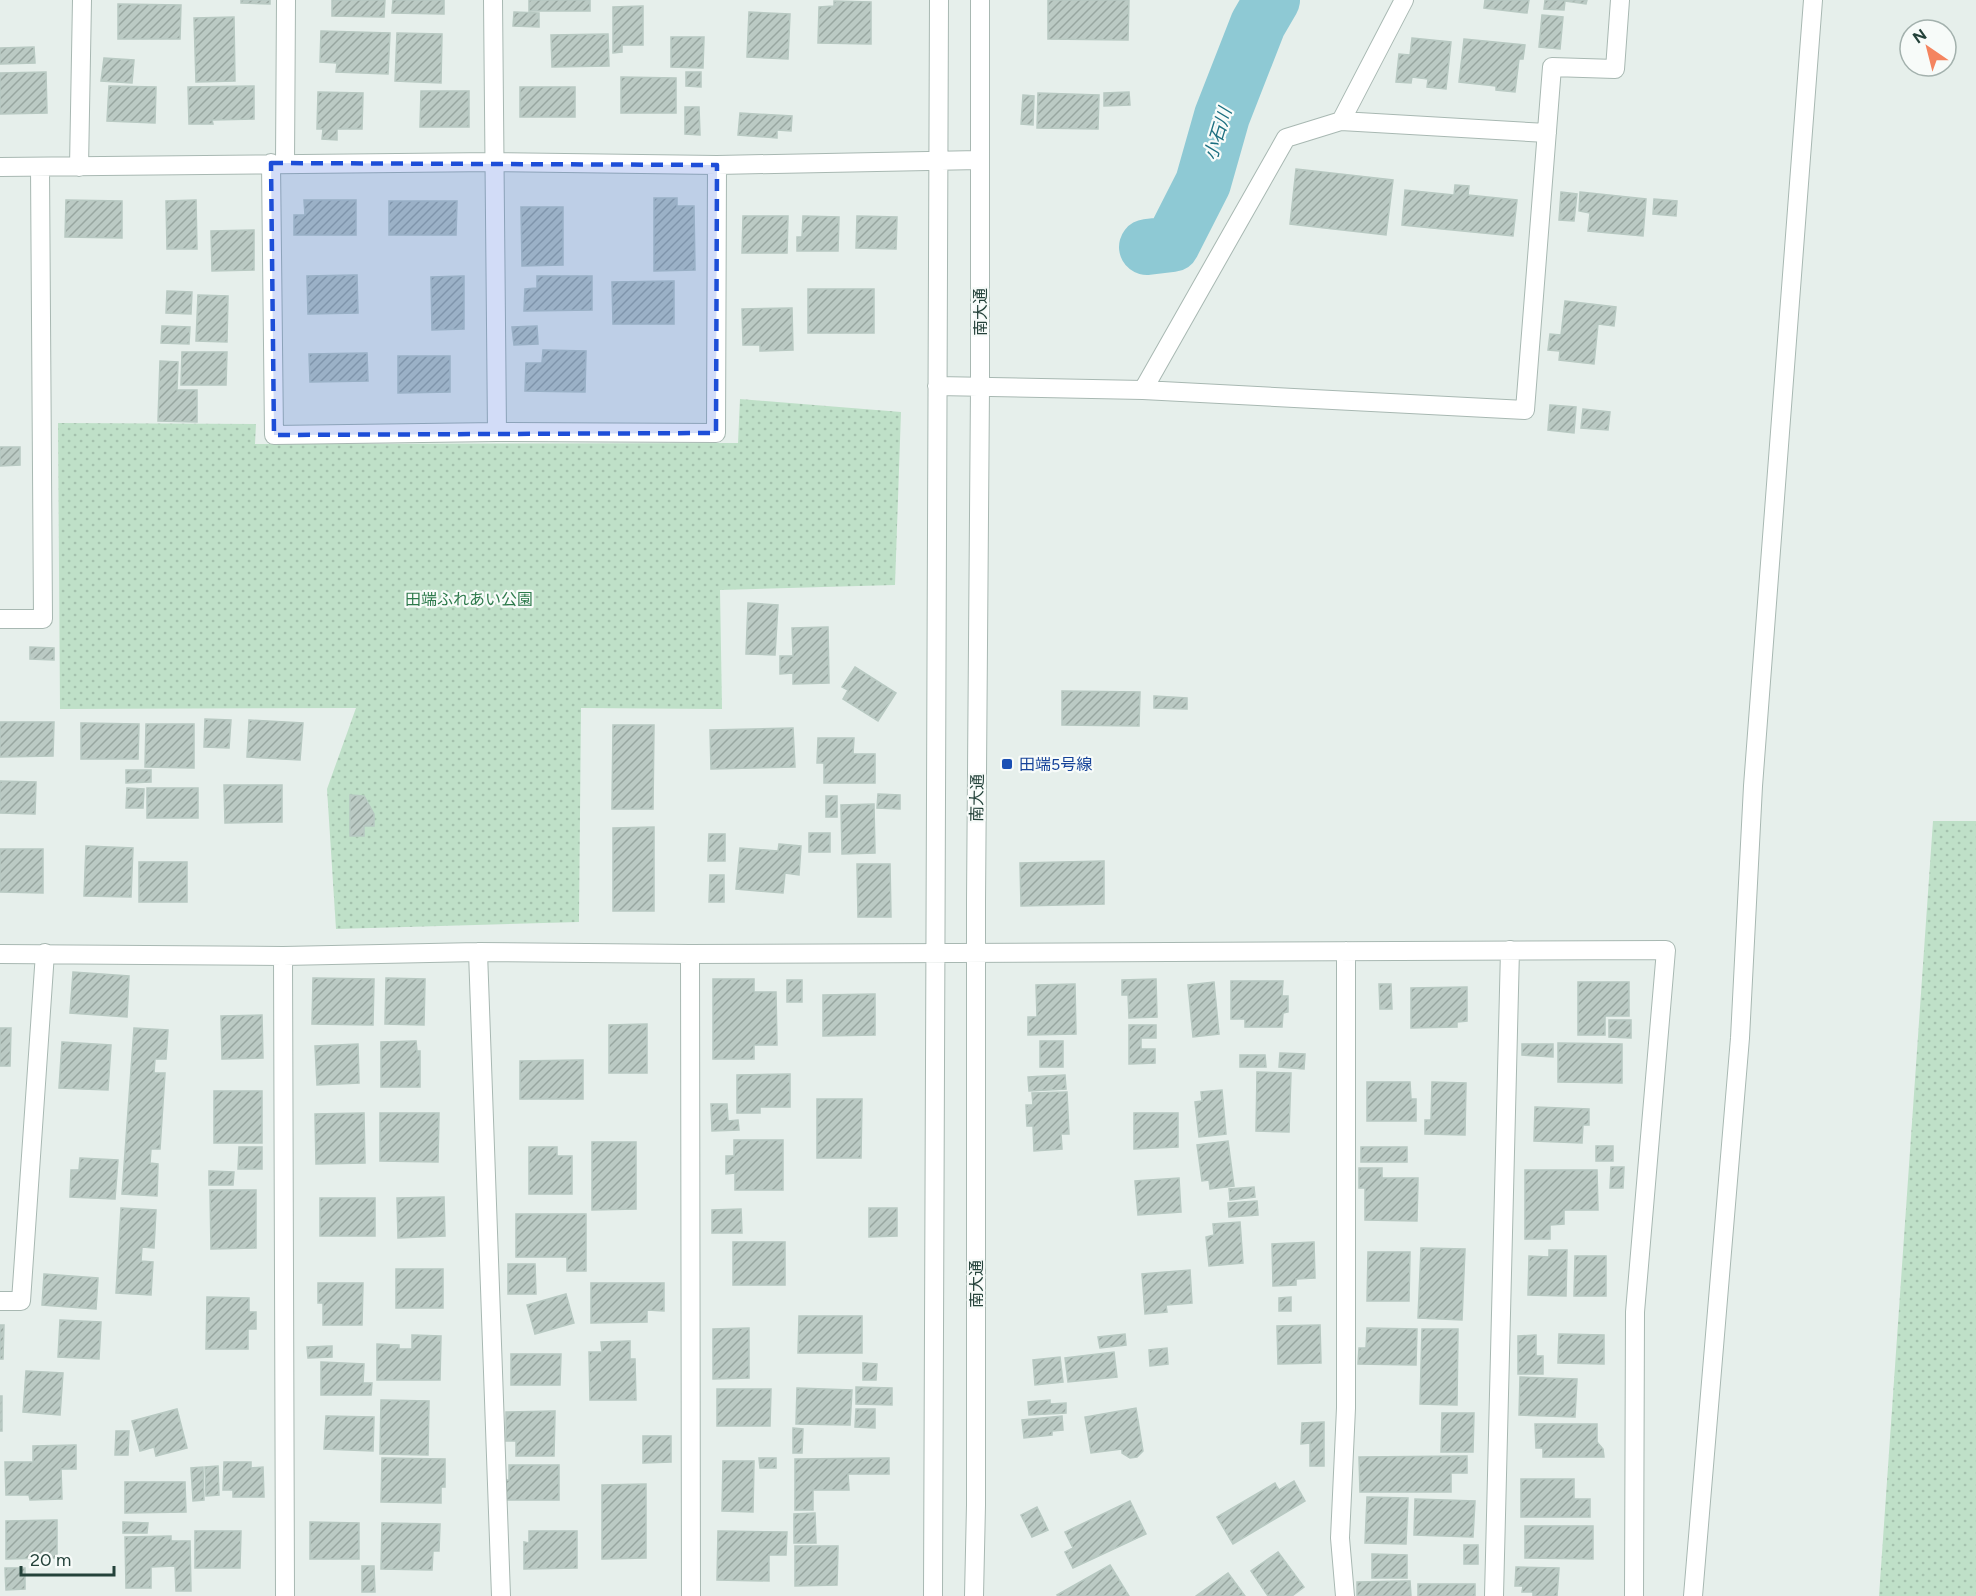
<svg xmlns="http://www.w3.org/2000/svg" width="1976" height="1596" viewBox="0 0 1976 1596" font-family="Figtree,'Noto Sans JP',sans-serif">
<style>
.park{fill:url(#park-dots)}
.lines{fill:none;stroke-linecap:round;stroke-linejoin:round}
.river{stroke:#8ec9d4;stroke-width:56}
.building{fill:url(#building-hatch);stroke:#b8c9c2;stroke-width:1.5}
.minor-casing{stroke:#a8b8b2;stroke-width:20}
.minor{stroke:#fff;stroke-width:18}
.marked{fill:#1d4ed8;fill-opacity:0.2;stroke:#1d4ed8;stroke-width:4.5;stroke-dasharray:12 8;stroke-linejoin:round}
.transit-dot{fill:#1a4fb4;stroke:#f7fbf9;stroke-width:2}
.labels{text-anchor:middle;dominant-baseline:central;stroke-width:4.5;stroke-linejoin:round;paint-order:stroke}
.street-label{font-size:16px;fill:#24423a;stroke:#f7fbf9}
.park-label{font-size:16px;fill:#2d7a4b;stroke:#f7fbf9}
.transit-label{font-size:16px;fill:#164399;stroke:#f7fbf9;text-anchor:start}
.water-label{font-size:18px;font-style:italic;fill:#1c6f80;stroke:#f7fbf9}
</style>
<defs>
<pattern id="park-dots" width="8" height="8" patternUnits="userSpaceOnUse" patternTransform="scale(1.5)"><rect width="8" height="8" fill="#bfe0c8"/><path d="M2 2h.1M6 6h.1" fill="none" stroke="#a4c1ad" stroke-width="1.8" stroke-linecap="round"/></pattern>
<pattern id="building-hatch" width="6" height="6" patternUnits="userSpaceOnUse" patternTransform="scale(1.5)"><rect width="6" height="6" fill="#bbcac4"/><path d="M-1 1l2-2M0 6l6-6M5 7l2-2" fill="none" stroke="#98a6a0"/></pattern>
</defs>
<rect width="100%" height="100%" fill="#e6efeb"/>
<path class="park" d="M740,399L901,412L895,585L720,590L722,709L581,708L579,922L336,929L327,789L356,708L60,709L58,423L256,424L255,444L738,443Z
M1933,821H1976V1596H1879Z"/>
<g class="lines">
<path class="river" d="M1147,247L1172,244L1203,183L1222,116L1258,24L1272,0"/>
</g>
<path class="building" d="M241,0H270V4L241,3Z
M332,0H385L384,17L332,16Z
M393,0H444V14L392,13Z
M529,0H590V11H529Z
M1048,0H1129L1128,40L1048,39Z
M1485,0H1529L1527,13L1484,8Z
M1545,0H1587L1586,4L1565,1L1564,10L1544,9Z
M834,1L871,2V44L818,43L819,7L834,6Z
M118,4L181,5L180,39H118Z
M643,6V45H622V52L613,53V7Z
M514,12L539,13V27L513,26Z
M749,12L790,14L788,59L747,57Z
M1542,15L1563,17L1560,49L1539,47Z
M234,17L235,81L196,82L194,18Z
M321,31L390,33L388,74L336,72L337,63L320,62Z
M397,33L442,34L441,83L395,81Z
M608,34L609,66L552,67L551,35Z
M671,37H704L703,68L671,67Z
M1412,38L1451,42L1446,89L1427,87L1428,79L1412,77L1411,83L1396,82L1399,54L1410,55Z
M1464,39L1525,45L1523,59H1519L1515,92L1496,90V86L1459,82Z
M34,47L35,63L0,64V48Z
M104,58L134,60L132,83L101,81Z
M46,72L47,113L0,114V73Z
M686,72H701V87L686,86Z
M621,77L676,78V113H621Z
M109,86L156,87L155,123L107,121Z
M254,86V119L212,120L213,124H189L188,87Z
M520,87H575V117H520Z
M421,91H469V127H420Z
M318,92L363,93L362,129H337V140L322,139L323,129H317Z
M1129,92L1130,105L1104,106V93Z
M1038,93L1099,95L1098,129L1037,128Z
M1023,95L1034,96L1033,125L1021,124Z
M685,107H699L700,135L685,134Z
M740,113L792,116L791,131L777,130V138L738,135Z
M1296,169L1393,180L1386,235L1290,224Z
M1455,185L1469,186L1468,195L1517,200L1513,236L1402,225L1405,190L1454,195Z
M1561,192L1577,194L1574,221L1559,220Z
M1580,192L1646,199L1643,236L1588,231L1590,213L1579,211Z
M654,198H677V206H694L695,270L654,271Z
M1654,199L1677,201L1676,216L1653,214Z
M66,200L122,201V238L65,237Z
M196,200L197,249H167L166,201Z
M304,200H356V235H294V215H305Z
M389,201H457L456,235H389Z
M521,207H563V265L522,266Z
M743,216H788L787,253H742Z
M803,216L839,217L838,251H797V237H802Z
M857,216L897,217L896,249L856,248Z
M254,230V270L212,271L211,231Z
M357,275L358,313L308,314L307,276Z
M464,276V329L432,330L431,277Z
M537,276H592V310L524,311L525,289L537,288Z
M674,281V324H613L612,282Z
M808,289H874V333H808Z
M167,291L192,292L191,314L166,313Z
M198,295L228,296L227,342L196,341Z
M1565,301L1616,307L1614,326L1598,324L1594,364L1559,360L1560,351L1548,350L1550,334L1561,335Z
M792,308L793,350L760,351V345H743L742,309Z
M162,326L190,327L189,344L161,343Z
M537,326L538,344L514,345L512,327Z
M543,350L586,351L585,392L525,391L526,363H542Z
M182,352H227L226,385H181Z
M367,353L368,381L310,382L309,354Z
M398,356H450V392L398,393Z
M160,361L178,362L177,390H197V422L158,421Z
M1550,405L1576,407L1574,433L1548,430Z
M1583,409L1610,412L1608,430L1581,428Z
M0,447H20V465L0,466Z
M748,603L778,605L775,655L746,654Z
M828,627L829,683L793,684V673L780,674V656H793L792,628Z
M30,647L54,648V660L30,659Z
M855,667L896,693L878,721L843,699L848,690L842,687Z
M1062,691L1140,692L1139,726L1062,725Z
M1154,696L1187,698V709L1154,708Z
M205,719L231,720L229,748L204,747Z
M249,720L303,723L300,760L247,757Z
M0,722H54L53,756L0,757Z
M81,723L139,724L138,759H81Z
M146,724H194V768L145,767Z
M613,725H654L653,809H612Z
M793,728L795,767L711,769L710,730Z
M818,738H854L853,754H875V783H824V763H817Z
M126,770H151V782L126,783Z
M0,781L36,782L35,814L0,813Z
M224,785H282V822L225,823Z
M127,788L144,789L143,808H126Z
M147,788H198V818H147Z
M878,794L900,795V809L877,808Z
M350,795L364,796L374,814V826H364V836H350Z
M826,796H837V817H826Z
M874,804L875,853L842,854L841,805Z
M654,827V911H613V828Z
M809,833H830V852H809Z
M709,834H725V861H708Z
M779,844L801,846L799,875L785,873L783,893L736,889L740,848L778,851Z
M86,846L133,848L131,897L84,896Z
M0,849H43V893L0,892Z
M1104,861V904L1021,906L1020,863Z
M139,862H187V902H139Z
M857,864H890L891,917H858Z
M710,875H724V902H709Z
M73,972L129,976L127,1017L70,1013Z
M313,978L374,979L373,1025L312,1024Z
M386,978L425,979L424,1025L385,1024Z
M713,979H754V992H776L777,1045H754V1059H713Z
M1156,979L1157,1017L1129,1018L1128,995H1122V980Z
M787,980H802V1002H787Z
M1231,981H1283L1282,996H1288V1012L1283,1013L1282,1027H1245V1019H1231Z
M1214,982L1219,1034L1193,1037L1188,985Z
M1578,982H1629V1016H1605V1035H1578Z
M1075,984L1076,1034L1028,1035V1017H1037L1036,985Z
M1379,984H1391L1392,1009H1380Z
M1467,987V1021L1457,1022V1027L1411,1028V988Z
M875,994V1035L823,1036V995Z
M262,1015L263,1058L222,1059L221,1016Z
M1609,1020H1631V1038L1609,1037Z
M647,1024V1073H609V1025Z
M1129,1025H1156V1038H1141V1049H1155V1063L1129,1064Z
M0,1028H11L10,1066H0Z
M134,1028L168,1030L166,1059H155L154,1073H165L160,1149H151L150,1163L158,1164L157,1196L122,1194Z
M416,1041L417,1051H420V1087H381V1042Z
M1040,1041H1063V1067H1040Z
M62,1042L111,1045L108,1090L59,1088Z
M1558,1043L1622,1044V1083L1558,1082Z
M358,1044L359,1083L317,1085L315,1046Z
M1522,1044H1553V1057L1522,1055Z
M1280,1053L1305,1054L1304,1069L1279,1067Z
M1240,1055H1265L1266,1067H1240Z
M583,1060V1099H520V1061Z
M1257,1072L1291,1073L1289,1132L1256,1131Z
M790,1074V1107H760V1113H737V1075Z
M1065,1075L1066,1089L1029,1091L1028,1077Z
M1367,1082H1410L1411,1099H1416V1121H1367Z
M1432,1082L1466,1083L1465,1135L1425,1134V1120H1431Z
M1222,1090L1226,1134L1199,1137L1195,1102L1202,1101L1201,1092Z
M214,1091H262V1143H214Z
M1067,1092L1069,1134H1061L1062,1149L1034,1151L1033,1126H1027L1026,1105H1033L1032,1093Z
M817,1099H862L861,1158H817Z
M711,1104H727L728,1121L738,1120L739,1130L712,1131Z
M1535,1107L1589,1109V1125H1583L1582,1143L1534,1141Z
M364,1113L365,1163L316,1164L315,1114Z
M380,1113H439L438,1162L380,1161Z
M1134,1113H1178V1147L1134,1149Z
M734,1140H783V1190H735V1173L726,1174V1156H734Z
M1228,1141L1234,1186L1210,1189L1209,1180L1202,1181L1197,1145Z
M592,1142H636V1209L592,1210Z
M1596,1146H1613V1161H1596Z
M239,1147H262V1169H238Z
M529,1147H557V1156H572V1194H529Z
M1361,1147H1407V1162H1361Z
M80,1158L118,1160L115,1199L70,1197L71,1170H79Z
M1611,1167H1624L1623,1188H1610Z
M1359,1168H1382V1178H1418L1417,1221L1365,1220V1188H1359Z
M1525,1170H1597L1598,1210H1564V1224L1550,1225V1239H1525Z
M209,1171L234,1172L233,1185H209Z
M1179,1178L1181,1212L1138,1215L1135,1181Z
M1254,1187L1255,1197L1230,1200L1229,1189Z
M210,1190H256V1248L211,1249Z
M444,1197L445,1236L398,1238L397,1198Z
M320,1198H375V1236H320Z
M1257,1201L1258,1215L1229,1217L1228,1203Z
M121,1208L156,1210L154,1248L142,1247L141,1261L153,1262L151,1295L116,1293Z
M869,1208H897V1236L869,1237Z
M741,1209L742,1233H712V1210Z
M516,1214H586V1271H567V1257H516Z
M1240,1222L1243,1263L1209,1266L1206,1237L1214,1235L1213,1224Z
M733,1242H785V1285H733Z
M1314,1242L1315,1278L1296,1279V1285L1273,1286L1272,1244Z
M1421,1248L1465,1249L1462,1320L1418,1318Z
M1549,1250H1567L1566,1296L1528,1295L1529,1256L1549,1257Z
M1368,1252H1410L1409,1301H1367Z
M1575,1256H1606V1296H1574Z
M508,1264H535L536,1294H508Z
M396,1269H443V1308H396Z
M1190,1270L1192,1303L1166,1305L1167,1312L1145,1314L1142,1274Z
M44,1274L98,1278L96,1309L42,1305Z
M318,1283H363L362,1325H323V1303H318Z
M591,1283H664V1311L647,1310V1322L591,1323Z
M566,1294L574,1323L535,1334L527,1305Z
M207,1297L249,1298V1312H256V1329H248V1349H206Z
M1291,1297V1311H1279V1298Z
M799,1316H862V1353H798Z
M60,1320L101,1322L99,1359L58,1357Z
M0,1325H4L3,1359H0Z
M1320,1325L1321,1363L1278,1364L1277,1326Z
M749,1328V1378L713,1379V1329Z
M1367,1328L1417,1329L1416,1365L1358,1364L1359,1348H1366Z
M1422,1329H1458L1457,1405L1420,1404Z
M1125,1334L1126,1345L1100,1348L1098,1337Z
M1559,1334L1604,1335V1364L1558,1363Z
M412,1335L441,1336L440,1380H377V1344L399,1345V1349H412Z
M1536,1335V1356H1543V1374H1518V1336Z
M630,1341V1359H635L636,1400H590L589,1352H602L601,1342Z
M332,1346V1357L308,1358L307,1347Z
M1167,1348L1168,1364L1150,1366L1149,1350Z
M1114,1352L1117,1377L1068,1382L1065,1358Z
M511,1354H561L560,1385H511Z
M1060,1357L1063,1382L1035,1385L1033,1360Z
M321,1362L364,1364L363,1383H372L371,1395H321Z
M863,1363L877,1364L876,1380H863Z
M26,1371L63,1373L60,1415L23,1412Z
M1520,1377L1577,1379L1575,1417L1519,1415Z
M856,1387L892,1388V1405L856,1404Z
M797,1388L852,1390L850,1425L796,1424Z
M717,1389H771L770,1426H717Z
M0,1396H2V1431H0Z
M381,1400L429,1401L428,1455L380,1454Z
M1050,1400V1404L1066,1403V1413L1029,1415L1028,1402Z
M1136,1408L1143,1451L1137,1457L1130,1458L1122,1453V1449L1091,1453L1085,1417Z
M177,1409L187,1448L156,1456L154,1447L140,1451L132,1421Z
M856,1409H875V1428L855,1427Z
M555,1411L554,1456H516V1441H506V1412Z
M1442,1413H1474L1473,1452H1441Z
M326,1416L374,1417L373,1451L324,1449Z
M1062,1416L1063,1430L1052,1431V1435L1024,1438L1022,1420Z
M1324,1422V1466H1310V1443L1301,1444L1302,1423Z
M1535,1424H1597V1442L1603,1449L1604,1457H1543V1448H1536Z
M793,1428L803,1429L802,1453H793Z
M116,1431H129L128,1455H115Z
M643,1436H671V1462L643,1463Z
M76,1445V1469H61L62,1499L30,1500L29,1495H6L5,1462H33V1446Z
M1467,1456V1473H1451V1492H1360L1359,1457Z
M382,1458L445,1459V1487H441V1503L381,1502Z
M759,1458H776V1468H760Z
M889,1458V1474H848L849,1490H813V1510H795V1459Z
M723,1461H754L753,1512L722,1511Z
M224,1462H251V1468L263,1467L264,1497H233V1490H223Z
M509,1465H559V1500H505V1480H509Z
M218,1466L219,1495L206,1496L205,1467Z
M203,1467L204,1500L193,1501L191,1468Z
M1521,1479H1574V1499H1590V1517H1521Z
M1294,1481L1305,1501L1233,1544L1217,1517L1275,1483L1279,1490Z
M125,1482H185L186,1512L125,1513Z
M646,1484V1558L602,1559V1485Z
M1367,1497L1408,1498L1406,1544L1365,1543Z
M1415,1499L1475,1501L1473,1537L1414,1535Z
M1130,1501L1146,1534L1073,1568L1065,1552L1073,1548L1065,1532Z
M1037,1507L1048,1530L1032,1537L1021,1515Z
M815,1513L816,1543H794V1514Z
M57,1520V1558L6,1559V1521Z
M123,1522L148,1523L147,1533H123Z
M310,1522L359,1523V1559H310Z
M382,1523L440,1524L439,1551H433L432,1570L381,1569Z
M1525,1526H1593V1559L1525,1558Z
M195,1531H241L240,1568H195Z
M529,1531H577V1568L524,1569V1542L529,1543Z
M718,1531L787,1532L786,1555H769V1581L717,1580Z
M171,1536V1541H190L191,1591H176L175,1566L151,1567V1588H126L125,1537Z
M1464,1545H1478V1564H1464Z
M795,1546H838L837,1585L795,1586Z
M1278,1552L1304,1587L1292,1596H1268L1251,1571Z
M1372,1554L1407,1555V1578H1372Z
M1110,1565L1129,1596H1058L1057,1595Z
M362,1566H374L375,1592H362Z
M1516,1567L1559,1568L1557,1596H1533V1592H1522L1523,1586H1515Z
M5,1568H25V1589L6,1590Z
M1228,1573L1245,1596H1196Z
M1410,1581L1411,1596H1357V1582Z
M1418,1584H1475V1596H1418Z"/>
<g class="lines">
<g class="minor-casing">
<path id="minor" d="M493,0L497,432
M1341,121L1404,0
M271,163L274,435L497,432L716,433L717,165
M285,163L286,0
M0,167L493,162L717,165L979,160
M79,167L82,0
M937,386L1143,390L1525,410L1552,67L1615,69L1620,0
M1143,390L1286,138L1341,121L1547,133
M0,619H43L40,167
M478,952L501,1596
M0,954L283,956L478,952L690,954L1666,950L1635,1312L1634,1596
M690,954L691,1596
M283,956L285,1596
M0,1301H21L45,953
M933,1596L939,0
M974,1596L976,1505V902L980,387V0
M1345,1596L1340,1538L1346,1408V951
M1494,1596L1510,950
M1693,1596L1740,1038L1753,786L1813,0"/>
</g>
<use href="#minor" class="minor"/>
</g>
<path class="marked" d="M271,163L717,165L716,433L274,435Z"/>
<rect class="transit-dot" x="1001" y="758" width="12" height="12" rx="3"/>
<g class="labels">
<g class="street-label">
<text transform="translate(980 312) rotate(-90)">南大通</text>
<text transform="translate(977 798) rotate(-89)">南大通</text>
<text transform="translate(976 1284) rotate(-90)">南大通</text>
</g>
<g class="park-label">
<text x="469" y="599">田端ふれあい公園</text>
</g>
<g class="transit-label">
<text x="1019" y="764">田端5号線</text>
</g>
<g class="water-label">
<text transform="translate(1218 134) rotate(-73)">小石川</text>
</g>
</g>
<g transform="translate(1928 48) rotate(325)"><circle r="28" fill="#f7fbf9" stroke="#a3b1ad" stroke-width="1.5"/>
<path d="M0-4.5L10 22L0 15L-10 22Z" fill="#f4845f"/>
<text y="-9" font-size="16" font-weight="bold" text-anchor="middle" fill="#24423a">N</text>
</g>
<path d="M21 1566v9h93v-9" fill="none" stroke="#24423a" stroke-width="3"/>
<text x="30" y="1566" font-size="18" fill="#24423a" stroke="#f7fbf9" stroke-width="4.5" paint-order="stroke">20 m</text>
</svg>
